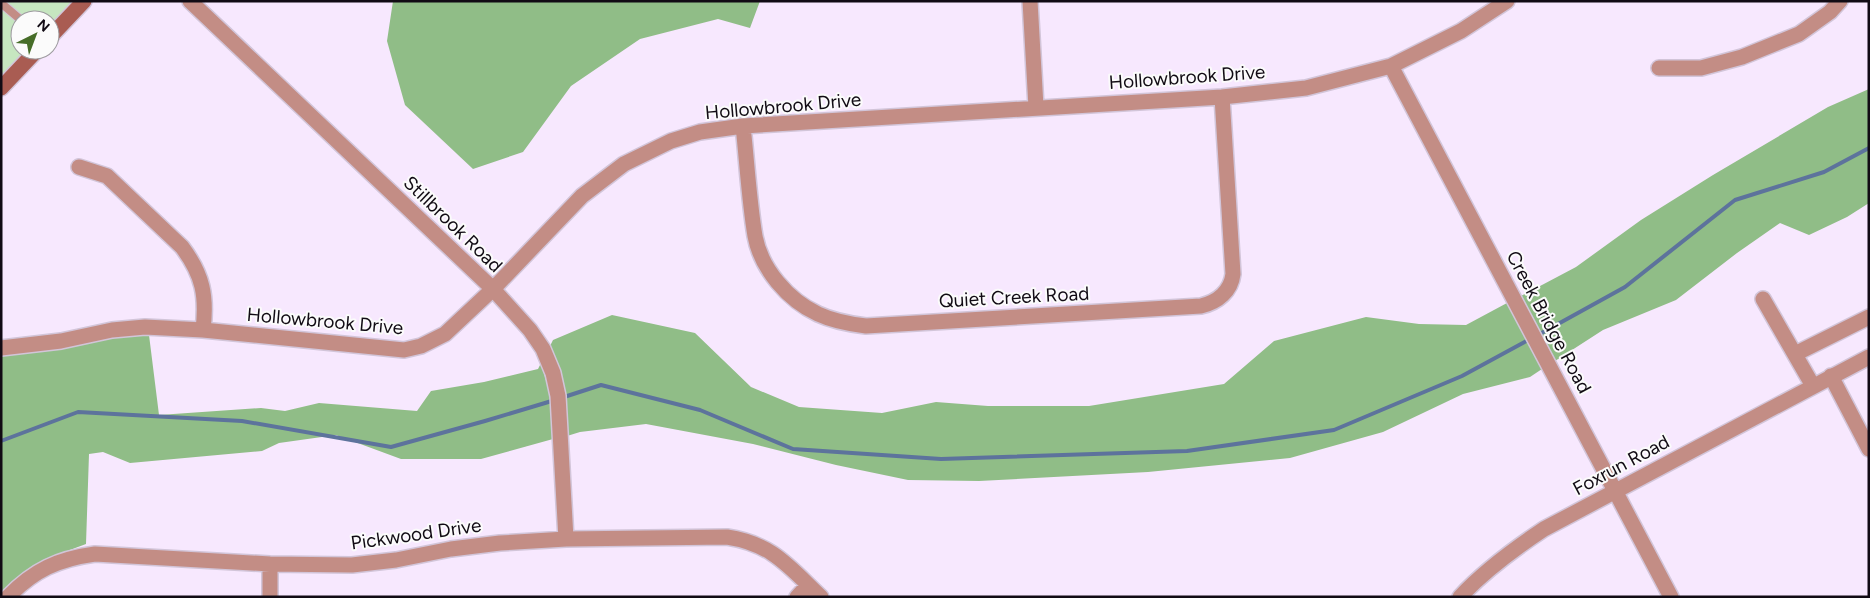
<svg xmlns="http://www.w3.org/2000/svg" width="1870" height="598" viewBox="0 0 1870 598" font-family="Figtree,sans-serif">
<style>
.green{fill:#c6e6c0}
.forest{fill:#90bd87}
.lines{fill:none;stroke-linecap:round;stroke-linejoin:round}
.stream{stroke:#5d739c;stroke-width:4}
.lane-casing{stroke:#d2c5d9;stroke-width:10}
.street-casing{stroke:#d2c5d9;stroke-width:18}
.secondary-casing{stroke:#d2c5d9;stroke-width:18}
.lane{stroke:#c38d85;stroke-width:8}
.street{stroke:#c38d85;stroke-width:15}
.secondary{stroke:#a95c52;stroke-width:15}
.labels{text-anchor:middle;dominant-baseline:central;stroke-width:4;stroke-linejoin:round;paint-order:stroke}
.street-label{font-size:19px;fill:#110b14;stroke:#fbfbfb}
</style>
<rect width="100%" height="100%" fill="#f7e8fe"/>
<path class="green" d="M1,1H75L50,27V20H20V50H28L1,78Z"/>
<path class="forest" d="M393,1H760L750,28L718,19L640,39L571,86L523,152L473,169L405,105L387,41Z
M1869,89V203L1847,217L1809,235L1780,223L1737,253L1676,300L1603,330L1555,361L1521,296L1576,267L1641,220L1713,175L1828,107Z
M1507,303L1542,369L1530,377L1463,394L1383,432L1290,458L1148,472L979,481L908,480L836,465L753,444L646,424L580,432L567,436L560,371L550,346L553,340L612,315L695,333L751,387L799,407L882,413L936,402L988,406H1089L1224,384L1274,341L1366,317L1419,324L1466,325Z
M149,335L159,415L261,408L285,411L319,403L417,411L431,391L484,382L538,369L541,363L551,398L553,439L481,459H401L336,435L279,443L262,451L130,463L103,452L89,454L86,544L51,557L34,566L1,593V355L61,348L112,337Z"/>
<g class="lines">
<path class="stream" d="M1538,335L1625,287L1735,200L1824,172L1869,148
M561,398L601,385L700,410L793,449L941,459L1187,451L1334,430L1462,376L1532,338
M1,441L78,412L242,421L391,447L485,421L555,400"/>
<g class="lane-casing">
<path id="lane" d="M1,3L21,20"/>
</g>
<g class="street-casing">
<path id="street" d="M190,1L493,289L530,330L543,349L553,373L558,396L566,539
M1030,1L1036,107
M1391,66L1671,597
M1659,68H1701L1742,57L1799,34L1830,12L1840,1
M743,126C747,162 749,200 755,236C761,269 788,300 818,314C833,321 849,324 866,326L1201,306C1218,302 1231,291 1233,274L1222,97
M79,167L107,176L182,247C203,275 207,296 203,330
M1763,299L1813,386
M1,348L61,341L112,330L145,327L203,330L404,350L421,346L445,334L493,289L582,196L624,164L671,141L700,132L743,126L1222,97L1306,88L1391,66L1461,31L1507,1
M1795,354L1869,317
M1831,376L1869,449
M270,564V597
M8,597C34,570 58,559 95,554L270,564L352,565L396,560L451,549L500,543L566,539L727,537C773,544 789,567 821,597
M797,597L808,585
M1460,597C1485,570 1514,549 1544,529L1869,357"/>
</g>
<g class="secondary-casing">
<path id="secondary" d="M50,37L84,1
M1,88L37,50"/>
</g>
<use href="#lane" class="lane"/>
<use href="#street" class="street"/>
<use href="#secondary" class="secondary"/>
</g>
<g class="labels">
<g class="street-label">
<text transform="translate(1187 77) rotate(-4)">Hollowbrook Drive</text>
<text transform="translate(783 106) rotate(-5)">Hollowbrook Drive</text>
<text transform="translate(453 224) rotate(44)">Stillbrook Road</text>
<text transform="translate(1014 297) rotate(-3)">Quiet Creek Road</text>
<text transform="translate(325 321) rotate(5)">Hollowbrook Drive</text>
<text transform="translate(1549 322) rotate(62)">Creek Bridge Road</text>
<text transform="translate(1621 465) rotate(-28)">Foxrun Road</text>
<text transform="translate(416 534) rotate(-8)">Pickwood Drive</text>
</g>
</g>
<rect width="1870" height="598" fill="none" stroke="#110b14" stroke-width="5"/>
<g transform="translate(35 35) rotate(42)"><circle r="24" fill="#fbfbfb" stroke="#9d9b9f"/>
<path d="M0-4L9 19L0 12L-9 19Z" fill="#466d28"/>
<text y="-8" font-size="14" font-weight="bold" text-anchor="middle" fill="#110b14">N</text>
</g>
</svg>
